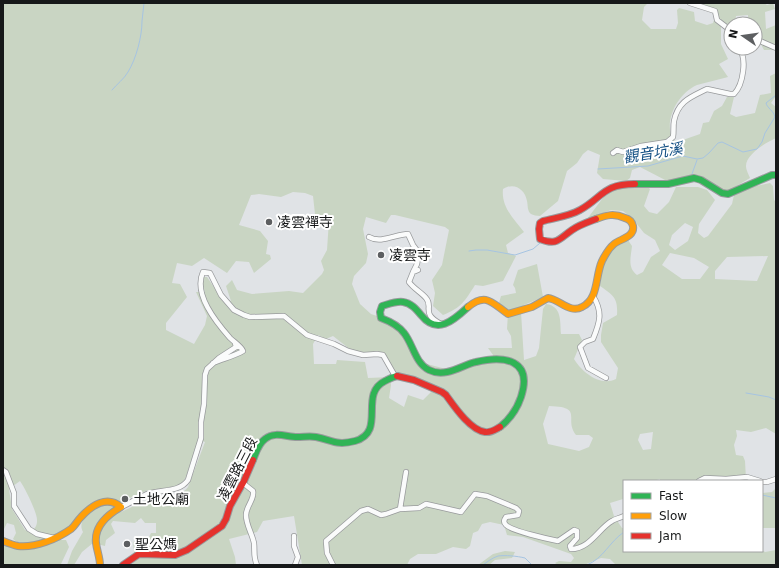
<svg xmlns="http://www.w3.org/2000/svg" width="779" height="568" viewBox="0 0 779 568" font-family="'DejaVu Sans','Noto Sans TC',sans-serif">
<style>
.green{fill:#c9d5c3;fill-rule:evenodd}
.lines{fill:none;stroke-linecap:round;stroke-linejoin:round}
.stream{stroke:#a6c4e2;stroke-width:1}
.street-casing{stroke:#989a9c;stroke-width:6}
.fast-casing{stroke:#989a9c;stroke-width:8}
.slow-casing{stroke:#989a9c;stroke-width:8}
.jam-casing{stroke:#989a9c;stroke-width:8}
.street{stroke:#fafbfb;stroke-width:4.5}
.fast{stroke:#30b455;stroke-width:6}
.slow{stroke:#ff9f0a;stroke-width:6}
.jam{stroke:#e5322d;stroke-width:6}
.poi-dot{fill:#5d5f61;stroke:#fff;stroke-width:1.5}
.labels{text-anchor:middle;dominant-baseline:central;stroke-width:4;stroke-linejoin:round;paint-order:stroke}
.poi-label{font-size:14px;fill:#161819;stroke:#fff;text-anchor:start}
.street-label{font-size:14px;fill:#161819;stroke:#fff}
.water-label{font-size:15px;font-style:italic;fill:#145084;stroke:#fff}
</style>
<rect width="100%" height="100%" fill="#e0e3e6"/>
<path class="green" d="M3,3H648L644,7L642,20L651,29H676L678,23L677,10L679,8L694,12L695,21L707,25L713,23L715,17L713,11L689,3H764L767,5L773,3L775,9L765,12L766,29L776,25V50H764L759,41H755V24H748V15L736,16L735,24H731V28L721,26V44L728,59L719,64L728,77C718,80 707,82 697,85C678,93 663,121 673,140L680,141L700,134L703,123L709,122L714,111L722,106L727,97H734L730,114L736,117L755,113L760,95L771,93L770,76L776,73V96L771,103L776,107V138C767,142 746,154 746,166C746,170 749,175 750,178L730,190H722L703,178L690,175L669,182L640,167L632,170L630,178L626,181L603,179L597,173L600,155L588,150L583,154L577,163L567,171L558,201L540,216C537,216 533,215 531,214C527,211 528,205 527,201C525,189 514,182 503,189C501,207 514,219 524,232L506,245L508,253L516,256L503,281L483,286L475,285C465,301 461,308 443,315L433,306L435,293L432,280L442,265L449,230L445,227L395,215H391L386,223L366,217L363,229L368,254L366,263L354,276L352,284L360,304L371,314L389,320L397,325L423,363L450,370L493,360V355L488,348H512L511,336L507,329L508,313L499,303L501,296L516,293L515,288L513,285L518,270L537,264L543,297L524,305L521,312L524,360L536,356L539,348L543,309L546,304C562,306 560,321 561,334H579L582,340L574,359C582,372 600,387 616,379L618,368L601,342V335L603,323L617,315C618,298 614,296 600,286C601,279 600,270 602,263C605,252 617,241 628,240L632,246C631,257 627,267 637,275L643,272L651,257L660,251L655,240L644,233L633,219L623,211L611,210L587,219L612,186H647L650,189L644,206L649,212L657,214L669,202L676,187H698L707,190L715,200L699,224L698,233L704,238L708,236L732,204L734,195L752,187L770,183L773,186L774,200L776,202V434L766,428L751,432L736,430L737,436L734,445L736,455L743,456L745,461L746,479L747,481H660V479L653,481H624L623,499L610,503L614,516L622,528H624V551L762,550L765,552L776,550V565H616L610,559L601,558L584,565H558L555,563L559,561L571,562L574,558L571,554L523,537L507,535L504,525L490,522L482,524L478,531L473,533L470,546L466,549L453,547L436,554H418L410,559L407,565H302L294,516L263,521L257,532L229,539L235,557L236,565H131L135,561L133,542L139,540L146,543L151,533H156V523H145L141,518L135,523L113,521L111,524L115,533L106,540L105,546L93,543L82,552L74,565H67L72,551L83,532C79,524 83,520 88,513C70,527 60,534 37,541L38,546L57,540H66L69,547L61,564L58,565H3V542L14,546L17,542L13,539L16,533L14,525L7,523L3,531ZM293,192L305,193L313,196L315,214L318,216L327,217L329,220L327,250L321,261L324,270L322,274L303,293L289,291L252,294L237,290L232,280L226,286L231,301L220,296L207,277H199L205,292H196L207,316L205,325L194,344L166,330V323L187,297L180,284L172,283L177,263L192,266L204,258L227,273L236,261L249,262L254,273L271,259L270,255L266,254L268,241L260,231L239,225L251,195L259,194L281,197ZM685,223L693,227L688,241L675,250L669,245L672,235ZM670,253L694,258L709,267L700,279H682L662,265ZM768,256L757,281L715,279V271L727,257ZM318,335L326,339L333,336L351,350L384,356L399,377L434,389L423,400L408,395L404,407L389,398L391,385L390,377L368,378L365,362L337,360L336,364H314L313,344ZM549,406C585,407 563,419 576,435H589L593,438L589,447L579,451L548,444L543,424ZM653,432L651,449L643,450L638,440L640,434ZM265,434L276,436L261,444L252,470L231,510L255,448ZM198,440L205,442L188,487C178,500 164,494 150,499C140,502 131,508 121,512L120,502L146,491L176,487L181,485L186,477ZM20,481C25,488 38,514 37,521C37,526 35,528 31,532L25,530L12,509L9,489Z
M776,488V528H762V493L772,492Z
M505,551L515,552L512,558L495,560L489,565H478L493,554Z"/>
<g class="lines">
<path class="stream" d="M112,90C117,84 124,79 128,72C136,59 142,37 142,21C143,15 143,9 144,3
M598,169L648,166L683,156L697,159L703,158L709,153L718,143L722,142L743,152L757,149L762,142L765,133L775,117C774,111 767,108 766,103L776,95
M692,174L697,160
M469,251L476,250H487L515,255L533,249L540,243
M746,393L769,397L776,400
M762,495L776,498
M483,565C487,562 492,558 498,556C505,555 517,556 525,558L532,565
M587,565C604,558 609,542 624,532"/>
<g class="street-casing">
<path id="street" d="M690,3L715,11L717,20L730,30L731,33
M755,41H760L776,48
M613,153L617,150L623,152L641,146L667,142L673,137C674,132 673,126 674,121C678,101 691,97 707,89L730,94H734C743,85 748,57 738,48
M369,237C381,244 396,234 408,234L413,245L419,253L417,264L413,272
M418,270L413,272L409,282C414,289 421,292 426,298C434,307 420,313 441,324
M593,296C603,312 600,322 593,339L585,342L580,347L588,368L606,378
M213,363C222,359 235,356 243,351C241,346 234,342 230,338C216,322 193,294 203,272L210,273L221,295L234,310L244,315L250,317L284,316L307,335L334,344L348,351L363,355L377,354L383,355L395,376
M3,470L6,472L14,493V506L29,529L37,534L54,538
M699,481L705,478L726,479L747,477L760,481
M762,482H767L776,479
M243,483L253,491C255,499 246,506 246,515C246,525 252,533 254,543C255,551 253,557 257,565
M121,507C130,503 138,498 147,494C161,489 179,493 188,480L201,438V422L204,404L205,375L207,369L219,358L236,347L235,343
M400,509L406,472
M294,536V546L298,557L295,565
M333,565L327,553L326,541L361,511L368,509L381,515L386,514L400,509L419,508L426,504L461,512L475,494L487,496L516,508L519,511L518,515L506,517C504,520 503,522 506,525C512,531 548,539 558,541L574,530L577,531V538L570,546L571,549C590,549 599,528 612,521C615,519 620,518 624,516"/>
</g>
<g class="fast-casing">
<path id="fast" d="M635,184H668L694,178L701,180L722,193L728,194L772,175H776
M468,307C453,321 437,335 421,315C416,309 411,303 403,302C396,301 389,304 382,306L380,312L381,318C389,321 398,325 404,333C413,344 415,363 429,370C435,373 442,373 447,372C458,370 466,364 476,362C505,355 533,360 521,397C517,409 510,419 500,427
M253,460C256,453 258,444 265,439C274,431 287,437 297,437C304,437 310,436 316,437C332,440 336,446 355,441C387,432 358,394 385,381C389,379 392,377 397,376"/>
</g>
<g class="slow-casing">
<path id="slow" d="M468,307C486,292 492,303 508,314L532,307L548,298C559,299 570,314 582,307C599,299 595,276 602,261C605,255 609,248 614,244C620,239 635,237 633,226C632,222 629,219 625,218C614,213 607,215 596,219
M3,541C8,543 13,545 18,546C35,548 57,539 71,529C75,526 77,521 81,517C92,505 107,495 121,507C107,515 94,526 96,543C97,551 100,558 100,565"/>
</g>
<g class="jam-casing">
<path id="jam" d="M596,219C588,222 579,225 572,230C559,239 557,246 540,239L539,229L540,223L543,221C554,218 570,216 580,210C603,197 603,184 635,184
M397,376L414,380L442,392L446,395C454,406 470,430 485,432C491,433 496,429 500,427
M123,565L139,554L175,555L187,550L222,526L226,519L230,506L244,481L253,460"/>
</g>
<use href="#street" class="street"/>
<use href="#fast" class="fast"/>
<use href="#slow" class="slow"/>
<use href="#jam" class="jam"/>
</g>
<g class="poi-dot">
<circle cx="269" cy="222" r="4"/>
<circle cx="381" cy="255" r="4"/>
<circle cx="125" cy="499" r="4"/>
<circle cx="127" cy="544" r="4"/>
</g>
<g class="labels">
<g class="poi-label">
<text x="277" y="222">凌雲禪寺</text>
<text x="389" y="255">凌雲寺</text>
<text x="133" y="499">土地公廟</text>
<text x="135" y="544">聖公媽</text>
</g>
<g class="street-label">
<text transform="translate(237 469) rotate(-63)">凌雲路三段</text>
</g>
<g class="water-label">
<text transform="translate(653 153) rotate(-9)">觀音坑溪</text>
</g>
</g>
<rect width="779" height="568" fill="none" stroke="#161819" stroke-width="8"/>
<rect x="623" y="480" width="140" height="72" fill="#ffffff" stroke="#a2a3a3"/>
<rect x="631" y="493" width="20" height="6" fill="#30b455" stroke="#a2a3a3"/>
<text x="659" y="500" font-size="12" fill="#161819">Fast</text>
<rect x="631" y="513" width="20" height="6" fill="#ff9f0a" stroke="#a2a3a3"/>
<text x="659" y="520" font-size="12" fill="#161819">Slow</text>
<rect x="631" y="533" width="20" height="6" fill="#e5322d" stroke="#a2a3a3"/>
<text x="659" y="540" font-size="12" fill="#161819">Jam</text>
<g transform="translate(743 36) rotate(283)"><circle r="19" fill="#ffffff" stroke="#a2a3a3"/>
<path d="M0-3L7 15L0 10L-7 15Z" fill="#5d5f61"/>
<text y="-6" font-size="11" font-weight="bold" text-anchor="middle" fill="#161819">N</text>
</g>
</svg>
